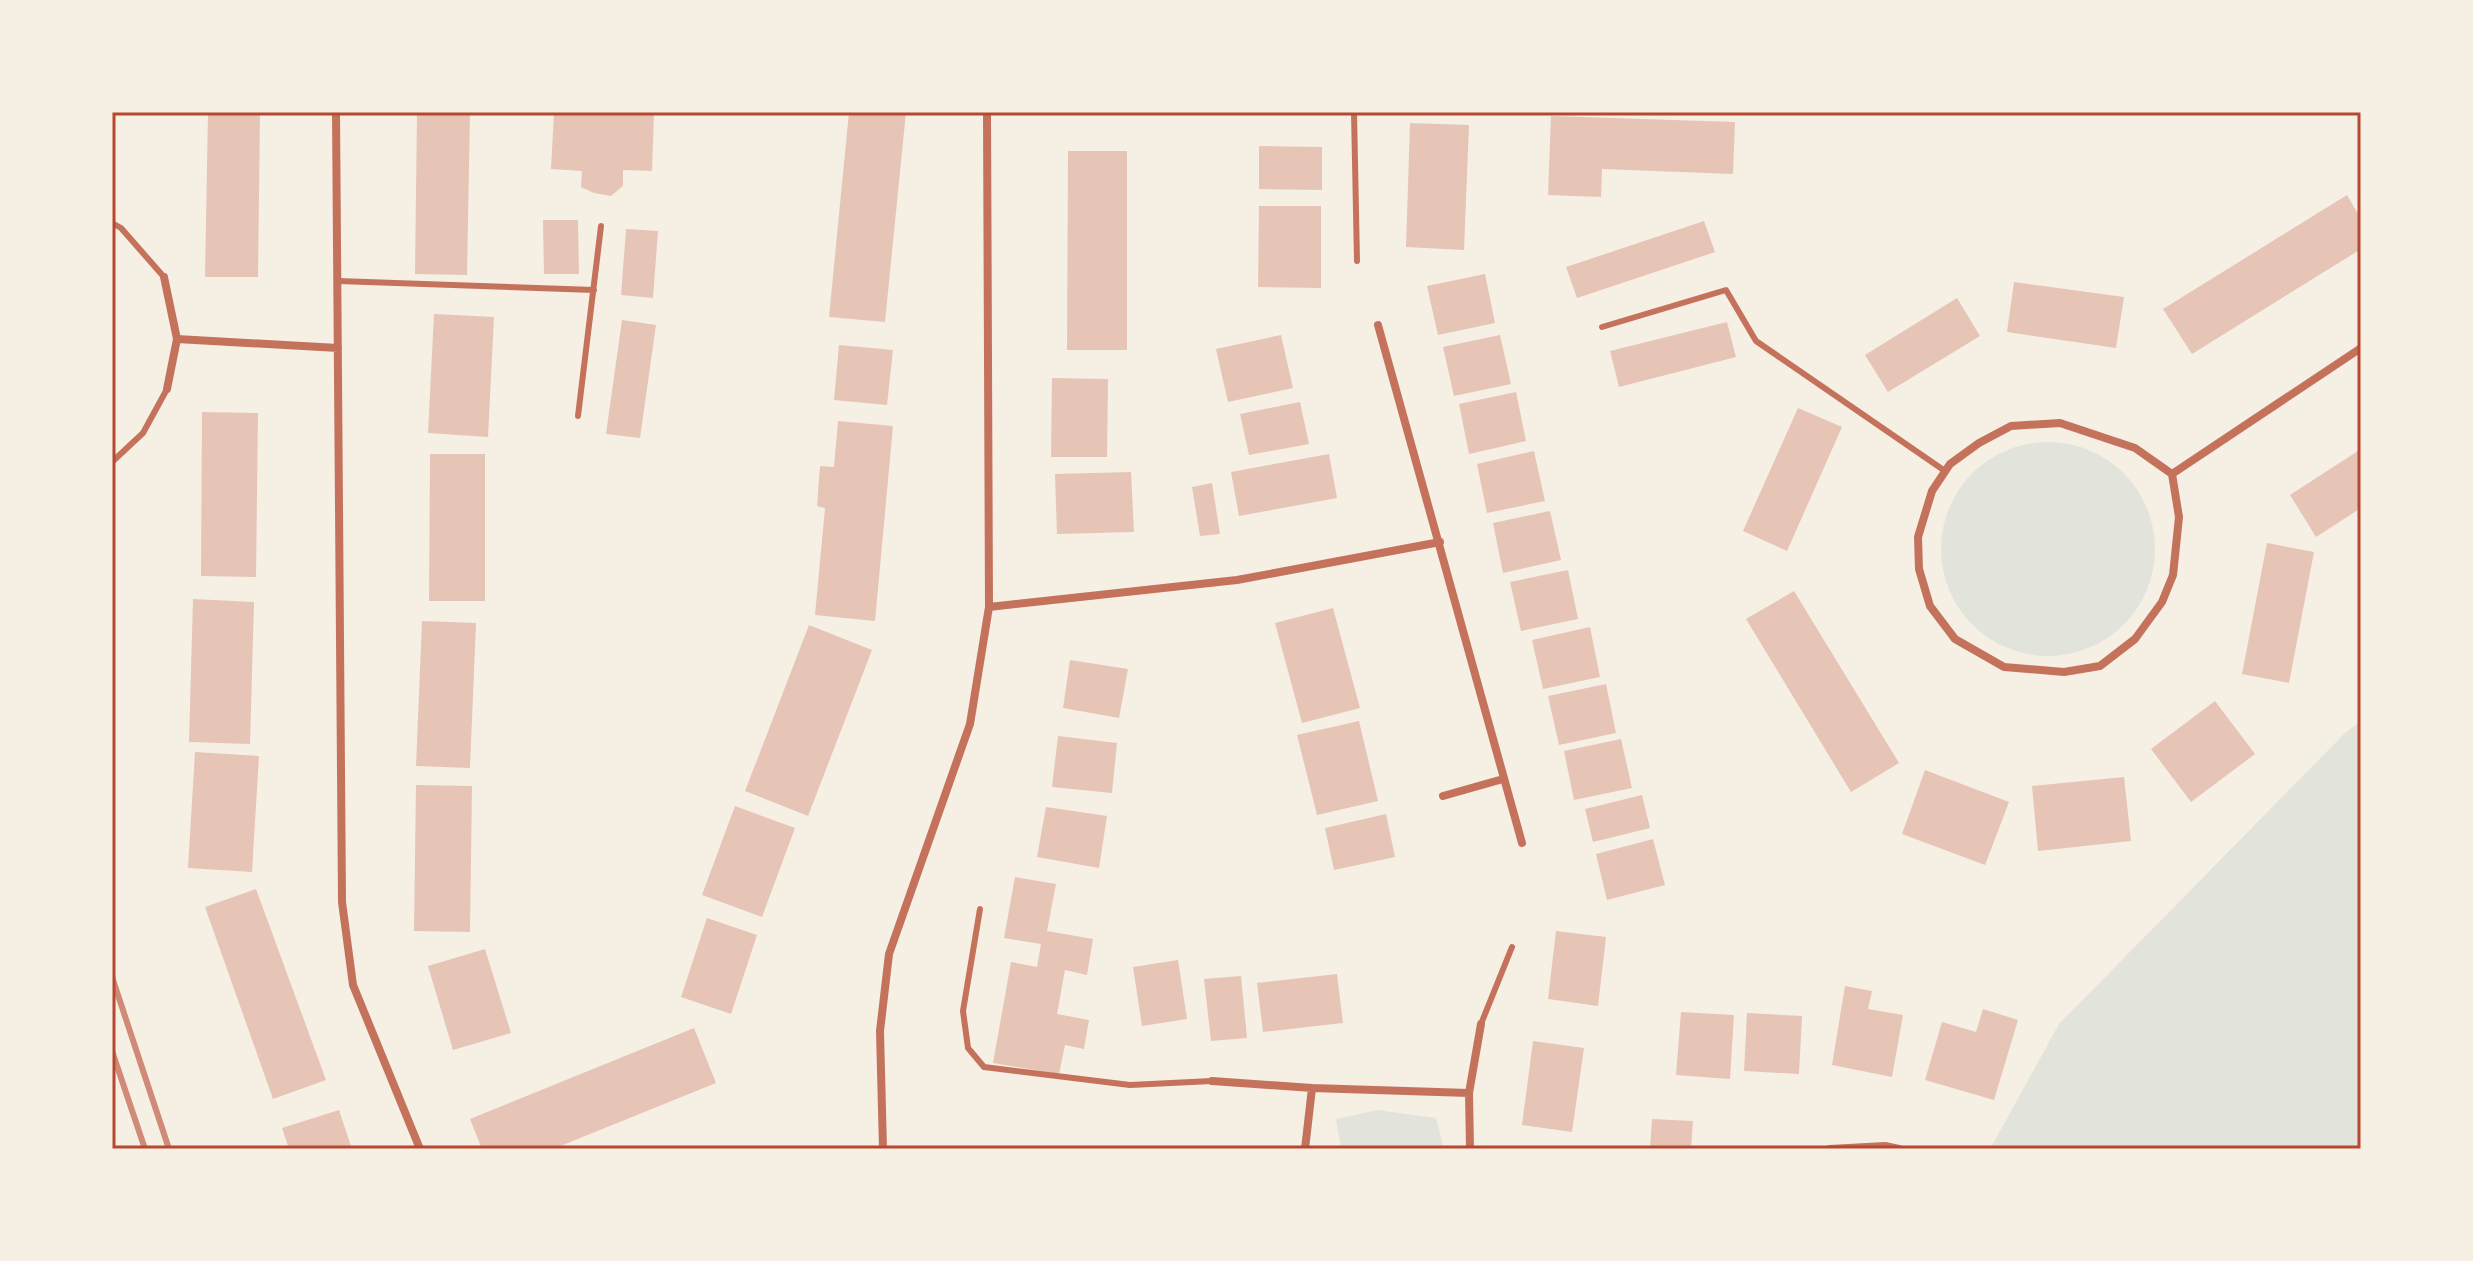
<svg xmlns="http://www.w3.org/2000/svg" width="2473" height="1261" viewBox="0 0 2473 1261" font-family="Inter,sans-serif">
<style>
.green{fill:#e2e4dc}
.building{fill:#e6c5b7}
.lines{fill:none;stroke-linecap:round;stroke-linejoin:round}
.service{stroke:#c5725c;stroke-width:6}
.minor{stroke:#c5725c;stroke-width:8}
.rail{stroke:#cf8b77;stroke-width:6}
.neatline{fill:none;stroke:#b5482f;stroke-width:3}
</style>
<rect width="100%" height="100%" fill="#f6efe4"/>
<path class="green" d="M1941 549a107 107 0 1 1 214 0a107 107 0 1 1-214 0Z
M2361,721V1149H1990L2059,1024L2346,732Z
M1378,1110L1436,1118L1444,1149H1341L1336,1119Z"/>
<path class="building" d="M208,112H260L258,277H205Z
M417,112H470L467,275L415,274Z
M554,112H654L652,171L623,170V186L611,196L594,193L581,187L582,171L551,169Z
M849,112H906L885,322L829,317Z
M1551,116L1735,122L1733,174L1602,169L1601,197L1548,195Z
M1410,123L1469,125L1464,250L1406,247Z
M1259,146L1322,147V190L1259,189Z
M1068,151H1127V350H1067Z
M2347,195L2361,219V249L2192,354L2163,309Z
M1259,206H1321V288L1258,287Z
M543,220H578L579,274H544Z
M1704,221L1715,252L1577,298L1566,267Z
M626,229L658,231L653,298L621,295Z
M1485,274L1495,323L1438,335L1427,286Z
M2014,282L2124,297L2116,348L2007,332Z
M1957,298L1980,336L1888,392L1865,355Z
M434,314L494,317L488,437L428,433Z
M622,320L656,325L640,438L606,434Z
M1727,322L1736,357L1619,387L1610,351Z
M1281,335L1293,388L1228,402L1216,349Z
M1500,335L1511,384L1454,396L1443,347Z
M839,345L893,350L887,405L834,400Z
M1052,378L1108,379L1107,457H1051Z
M1516,392L1526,441L1469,454L1459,404Z
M1300,402L1309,444L1249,455L1240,414Z
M1798,408L1842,427L1787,551L1743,531Z
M202,412L258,413L256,577L201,576Z
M838,421L893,426L875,621L815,615L825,508L817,506L820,466L834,467Z
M2361,449V508L2316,537L2290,495Z
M1534,451L1545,501L1487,513L1477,464Z
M430,454H485V601H429Z
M1329,454L1337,498L1239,516L1231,472Z
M1131,472L1134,532L1057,534L1055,474Z
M1212,483L1220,534L1200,536L1192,487Z
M1550,511L1561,560L1503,573L1493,523Z
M2267,543L2314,552L2289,683L2242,674Z
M1568,570L1578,619L1521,631L1510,582Z
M1794,591L1899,763L1851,792L1746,619Z
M193,599L254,602L250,744L189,742Z
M1333,608L1360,708L1302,723L1275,623Z
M422,621L476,623L470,768L416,766Z
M809,625L872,650L808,816L745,791Z
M1590,627L1600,677L1543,689L1532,640Z
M1070,660L1128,669L1119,718L1063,708Z
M1606,684L1616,733L1559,745L1548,696Z
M2215,701L2255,754L2191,802L2151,749Z
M1359,721L1378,801L1317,815L1297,735Z
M1058,736L1117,743L1112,793L1052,787Z
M1621,739L1632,788L1574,800L1564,751Z
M195,752L259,756L252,872L188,868Z
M1925,770L2009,802L1985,865L1902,834Z
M2124,777L2131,841L2038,851L2032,786Z
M416,785L472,786L470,932L414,931Z
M1642,795L1650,828L1593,842L1585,809Z
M735,806L795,828L762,917L702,895Z
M1046,807L1107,816L1099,868L1037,857Z
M1386,814L1395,857L1334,870L1325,828Z
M1653,839L1665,885L1607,900L1596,854Z
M1015,877L1056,884L1047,931L1093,939L1087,975L1065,970L1057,1014L1089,1020L1084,1049L1065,1045L1059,1074L993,1063L1011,962L1037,967L1041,944L1004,938Z
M256,889L326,1080L273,1099L205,907Z
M707,918L757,935L731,1014L681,997Z
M1556,931L1606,937L1598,1006L1548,999Z
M485,949L511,1033L453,1050L428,966Z
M1178,960L1187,1019L1142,1026L1133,967Z
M1337,974L1343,1023L1263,1032L1257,983Z
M1241,976L1247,1038L1211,1041L1204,979Z
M1845,986L1872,991L1868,1009L1903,1015L1892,1077L1832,1065Z
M1983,1009L2018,1020L1994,1100L1925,1080L1942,1022L1976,1032Z
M1681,1012L1734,1015L1730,1079L1676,1075Z
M1747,1013L1802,1016L1799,1074L1744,1071Z
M694,1028L716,1083L553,1149H482L470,1119Z
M1533,1041L1584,1048L1572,1132L1522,1125Z
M339,1110L352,1149H289L282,1128Z
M1652,1119L1693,1121L1691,1149H1650Z"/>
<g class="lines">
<path class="service" d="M1354,112L1357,261
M112,223L121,228L164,277
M338,281L594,290
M1602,327L1726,290L1756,341L1945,471
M578,416L601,226
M112,462L143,433L167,389
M980,909L963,1011L968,1048L984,1067L1130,1085L1212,1081
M1481,1024L1512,947"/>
<path class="minor" d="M336,112L342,902L353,985L420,1149
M164,277L177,339L167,389
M1378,325L1522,843
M177,339L338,348
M2060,423L2135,448L2172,474L2179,517L2173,575L2162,602L2135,639L2100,666L2064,672L2004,667L1955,639L1930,606L1919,569L1918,537L1932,491L1950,464L1979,443L2011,426Z
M2172,474L2361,348
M989,607L1237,580L1440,542
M1443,796L1503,779
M1212,1081L1312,1088L1469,1093L1470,1149
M1469,1093L1481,1024
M883,1149L880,1031L889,954L970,724L989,607L987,112
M1305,1149L1312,1088
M1830,1149L1885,1146L1899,1149"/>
<path class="rail" d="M112,977L169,1149
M112,1051L145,1149"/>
</g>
<rect width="2473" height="1261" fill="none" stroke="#f6efe4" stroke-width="228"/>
<rect x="114" y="114" width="2245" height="1033" class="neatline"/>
</svg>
